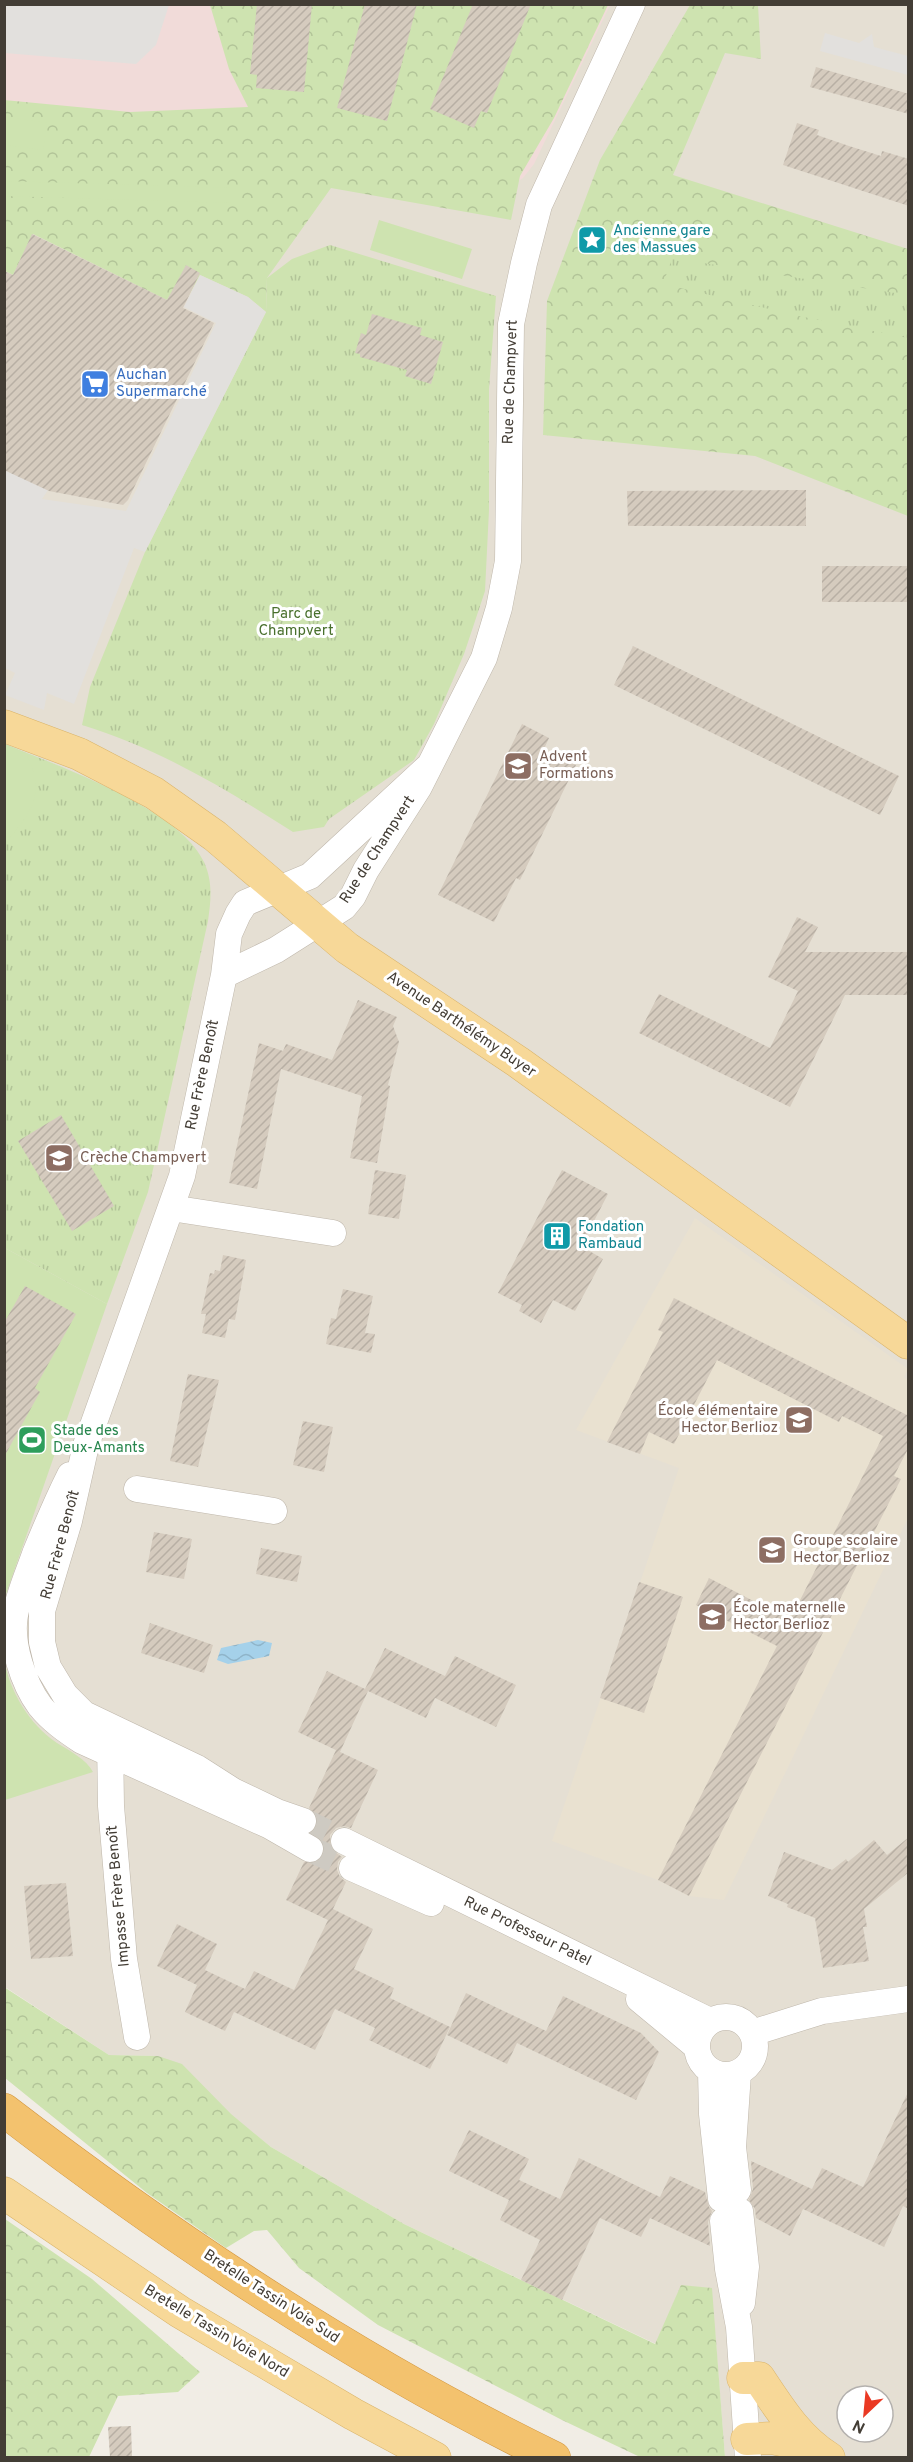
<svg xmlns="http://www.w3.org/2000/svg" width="913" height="2462" viewBox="0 0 913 2462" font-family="Overpass,sans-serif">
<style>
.residential{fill:#e5dfd3;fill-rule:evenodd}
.education{fill:#e9e1d0}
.medical{fill:#f1dbd9}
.forest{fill:url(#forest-crowns)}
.park{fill:url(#park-tufts)}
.garden{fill:#cee3b0}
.parking{fill:#e2e0dd}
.water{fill:url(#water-waves)}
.building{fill:url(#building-hatch)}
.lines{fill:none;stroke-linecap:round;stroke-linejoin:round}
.minor-tunnel{stroke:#cecac2;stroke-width:26;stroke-dasharray:26 13;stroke-linecap:butt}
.minor-casing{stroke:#bfb7ab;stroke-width:27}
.major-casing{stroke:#dab46a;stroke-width:33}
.highway-casing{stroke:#d2963f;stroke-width:34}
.minor{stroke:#fff;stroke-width:26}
.major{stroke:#f7d898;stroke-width:32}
.highway{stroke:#f3c26e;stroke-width:33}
.labels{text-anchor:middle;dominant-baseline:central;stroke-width:6;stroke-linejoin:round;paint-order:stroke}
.culture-label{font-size:15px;fill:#0d838f;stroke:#fff;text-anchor:start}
.shop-label{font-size:15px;fill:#366cbe;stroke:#fff;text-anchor:start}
.street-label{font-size:15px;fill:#433d35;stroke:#fff}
.park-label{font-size:15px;fill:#49702d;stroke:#fff}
.education-label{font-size:15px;fill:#785e54;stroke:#fff;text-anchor:start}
.leisure-label{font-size:15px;fill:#27864d;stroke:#fff;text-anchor:start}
</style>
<defs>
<pattern id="forest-crowns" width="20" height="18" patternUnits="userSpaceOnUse" patternTransform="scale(1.5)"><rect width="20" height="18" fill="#cee3b0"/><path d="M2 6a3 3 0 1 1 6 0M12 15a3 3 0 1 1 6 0" fill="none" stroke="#b2c498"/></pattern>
<pattern id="park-tufts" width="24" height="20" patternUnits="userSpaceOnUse" patternTransform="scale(1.5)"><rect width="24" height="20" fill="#cee3b0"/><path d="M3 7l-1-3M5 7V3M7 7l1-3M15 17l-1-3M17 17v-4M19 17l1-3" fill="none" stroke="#b2c498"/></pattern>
<pattern id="water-waves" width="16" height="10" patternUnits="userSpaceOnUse" patternTransform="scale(1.5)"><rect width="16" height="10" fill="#a5d1ea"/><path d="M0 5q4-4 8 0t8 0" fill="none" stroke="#8fb4c9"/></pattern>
<pattern id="building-hatch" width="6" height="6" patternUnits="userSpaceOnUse" patternTransform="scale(1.5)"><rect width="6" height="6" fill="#d5cbbe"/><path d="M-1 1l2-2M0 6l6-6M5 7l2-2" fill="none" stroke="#b8afa4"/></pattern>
</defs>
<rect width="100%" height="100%" fill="#f1ede5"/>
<path class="residential" d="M4,5H908V2457H725L715,2331L656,2344L404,2224L271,2147L158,2056L109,2055L5,1987ZM847,2396H883V2432H847Z"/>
<path class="education" d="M695,1218L908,1369L904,1377L908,1380V1518L724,1900L689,1896L658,1880L552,1841L679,1468L576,1430Z"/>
<path class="medical" d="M4,5H610L534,164L523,178L507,188L5,116Z"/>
<path class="forest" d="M210,5H608L554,118L520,176L511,220L331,188L267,278L266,312L248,297L200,275L188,297L173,290L167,300L33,234L13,275L5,271L4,100L130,112L248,107L229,69Z
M690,5H758L761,59L725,53L673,175L908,249V516L755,456L543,435L547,301L600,160Z
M4,1987L109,2055L158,2056L182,2064L231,2114L271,2147L404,2224L655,2344L681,2285L712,2288L725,2457H640L562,2420L378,2325L299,2268L267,2230L254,2231L226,2248L147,2193L5,2078Z
M5,2219L92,2279L200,2372L178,2392L118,2396L89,2457H5Z"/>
<path class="park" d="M330,245L496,296L489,389V510L485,591L464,654L434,724L414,760L329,819L324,827L293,832C226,789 158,748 82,725L90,687L145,552L266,312L267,278L292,259Z
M674,253L703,263L908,295V338L799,316L663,284Z
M4,744C57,765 180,809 204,862C213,882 211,900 208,921L148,1192L107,1304L5,1248Z"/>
<path class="garden" d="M5,117L47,123L43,150L5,145Z
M5,181L231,188V203L5,196Z
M379,220L472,249L462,279L370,250Z
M5,744L26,753C47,797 31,811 5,844Z
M5,1248L107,1304L5,1597Z
M4,1659C10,1692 29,1724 57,1743C70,1751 86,1759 93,1772L5,1800Z"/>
<path class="parking" d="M4,5L5,4L169,5L156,45L136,64L5,53Z
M825,33L859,43L872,34L874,47L908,56V75L820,51Z
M200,275L248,297L266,312L145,552L134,548L74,704L47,693L44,710L5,695L15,673L5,668V470L60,472L42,499L126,511L216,323L184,307Z"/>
<path class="water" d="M258,1640L272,1643L269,1656L228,1664L217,1660L221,1648Z"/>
<path class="building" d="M257,4H312L304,92L256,88L257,75L250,74Z
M365,4H417L387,121L337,108Z
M473,4H531L487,113L481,111L474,128L430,109Z
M816,67L909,94V114L810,87Z
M797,123L819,130L817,135L849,146L881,156L882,151L909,159V206L783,165Z
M32,234L167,300L186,265L200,273L183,308L214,323L128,500L123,505L49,491L4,470V271L13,275Z
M372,314L422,328L420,335L443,342L431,384L405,376L407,370L360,357V354L355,353L361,333L366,335Z
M806,490V526H628L627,491Z
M822,566H909V602H822Z
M633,646L899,776L880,815L614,685Z
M522,724L549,738L544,749L576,765L520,880L516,878L494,922L438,895Z
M797,917L818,927L805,952H909V995H845L790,1107L639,1033L659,994L770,1048L798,991L768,977Z
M358,1000L397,1017L393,1026L399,1042L388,1085L390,1086L377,1163L350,1158L362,1096L281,1069L257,1189L229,1183L259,1043L283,1051L286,1044L332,1060Z
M61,1115L114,1206L72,1231L18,1141Z
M375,1170L406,1175L399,1219L368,1214Z
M562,1170L608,1194L581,1246L603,1259L575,1311L553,1300L541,1323L519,1311L522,1305L498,1293Z
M223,1255L246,1260L235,1320L229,1319L225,1338L202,1333L206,1314H201L210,1273L214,1274L215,1270L220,1271Z
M25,1286L76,1314L35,1388L40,1392L4,1457V1323Z
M343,1289L373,1296L365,1333L375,1334L371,1353L326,1344L331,1318L336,1319Z
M674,1298L909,1416V1447L894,1476L901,1479L689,1896L658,1880L777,1646L696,1605L709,1578L790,1620L883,1436L842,1416L839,1422L717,1360L674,1444L649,1432L640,1454L607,1442L663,1332L658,1330Z
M188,1374L219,1380L198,1467L170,1461Z
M303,1421L333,1427L324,1472L293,1465Z
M154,1532L192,1539L184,1579L146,1572Z
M261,1548L302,1556L297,1582L256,1574Z
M639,1582L683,1597L644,1713L600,1698Z
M150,1623L213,1645L204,1673L141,1653Z
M385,1648L445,1676L455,1656L516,1685L496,1727L435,1698L426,1718L368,1691L340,1752L298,1732L327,1671L365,1689Z
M336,1750L378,1770L351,1828L344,1826L336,1828L330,1835L331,1849L342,1857L338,1862L337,1870L340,1877L346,1882L333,1909L373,1929L354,1969L394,1988L390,1998L450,2027L430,2069L369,2040L375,2028L335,2009L315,2050L234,2012L225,2031L185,2012L197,1985L157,1966L177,1924L217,1944L205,1970L245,1989L254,1971L294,1990L328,1920L286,1900L304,1862H317L323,1856V1842L312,1833L317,1826L318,1818L309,1808Z
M909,1837V1872L864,1909L867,1927H863L869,1961L823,1968L815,1918L787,1907L788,1904L768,1896L784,1852L832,1870L846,1859L848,1862L874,1840L887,1855Z
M66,1883L73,1956L31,1959L24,1886Z
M466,1993L546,2031L563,1996L641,2033L659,2052L636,2100L517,2043L507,2064L447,2035Z
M909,2090V2209L903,2206L884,2247L803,2209L790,2236L756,2218L755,2209L749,2200L753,2189L751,2161L812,2189L822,2168L863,2187Z
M469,2130L529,2159L519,2180L560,2199L579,2158L660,2197L670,2176L705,2192L709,2207L712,2211L708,2222L710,2246L650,2218L641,2237L600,2218L562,2300L521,2280L540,2240L500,2220L509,2200L449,2171Z
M131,2426L132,2457H110L108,2427Z"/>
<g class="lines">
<path class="minor-tunnel" d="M303,1821L344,1841
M310,1849L352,1868"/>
<g class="minor-casing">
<path id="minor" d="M224,975L276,950L344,907L353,896L366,870L419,787L484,658L499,608L508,561L511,324L524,263L539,205L632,4
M171,1208L333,1233
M70,1475C57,1501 46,1527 35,1554C28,1574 19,1594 15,1615C10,1643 23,1683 40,1706C51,1720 67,1731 82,1741L270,1826L310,1849
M137,1489L274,1511
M110,1739L111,1806L124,1959L137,2037
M303,1821L277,1812L233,1791L197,1768L84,1714L65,1695L48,1667L42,1642V1611L69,1521L86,1445L182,1176L224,975L229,934L238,914L245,903L310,876L429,766
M344,1841L710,2021
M352,1868L431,1903
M639,1999L697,2047
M697 2046a29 29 0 1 1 58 0a29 29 0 1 1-58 0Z
M752,2033L822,2011L908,1999
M711,2071L712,2114L721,2199
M738,2073L733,2147L738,2190
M740,2211L746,2267L742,2303
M723,2221L728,2269L739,2327L748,2458"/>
</g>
<g class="major-casing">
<path id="major" d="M4,726L79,754L154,793L215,836L347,948L518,1062L908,1343
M4,2193L180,2312L353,2414L435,2458
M743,2378H759C779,2408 798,2439 829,2458
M747,2439L772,2438L810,2446"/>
</g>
<g class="highway-casing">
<path id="highway" d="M4,2110C176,2242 358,2363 554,2458"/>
</g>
<use href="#minor" class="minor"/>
<use href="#major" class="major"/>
<use href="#highway" class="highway"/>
</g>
<defs>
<g id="sight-square" transform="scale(1.5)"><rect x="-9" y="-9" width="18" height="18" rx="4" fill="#0f9aa8" stroke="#fff"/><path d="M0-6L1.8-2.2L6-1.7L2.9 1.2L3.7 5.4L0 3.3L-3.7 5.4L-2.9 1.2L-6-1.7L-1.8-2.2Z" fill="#fff"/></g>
<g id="supermarket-square" transform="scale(1.5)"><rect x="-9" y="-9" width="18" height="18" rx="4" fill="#3f7fe0" stroke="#fff"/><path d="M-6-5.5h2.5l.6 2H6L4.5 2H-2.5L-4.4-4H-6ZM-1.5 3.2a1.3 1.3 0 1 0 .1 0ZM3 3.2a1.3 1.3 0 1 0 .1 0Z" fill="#fff"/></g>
<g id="school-square" transform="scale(1.5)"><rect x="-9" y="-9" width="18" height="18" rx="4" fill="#8d6e63" stroke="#fff"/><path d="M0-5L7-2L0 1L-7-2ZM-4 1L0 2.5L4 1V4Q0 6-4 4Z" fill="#fff"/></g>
<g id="building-square" transform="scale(1.5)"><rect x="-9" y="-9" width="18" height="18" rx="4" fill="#0f9aa8" stroke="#fff"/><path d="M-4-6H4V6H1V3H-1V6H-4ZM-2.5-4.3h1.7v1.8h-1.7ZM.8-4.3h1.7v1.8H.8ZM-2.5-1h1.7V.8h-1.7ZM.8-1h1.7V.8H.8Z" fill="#fff"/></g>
<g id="stadium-square" transform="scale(1.5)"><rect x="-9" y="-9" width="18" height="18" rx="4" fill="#2e9e5b" stroke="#fff"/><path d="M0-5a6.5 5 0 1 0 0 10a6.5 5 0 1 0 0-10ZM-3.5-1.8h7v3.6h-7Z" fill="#fff"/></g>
</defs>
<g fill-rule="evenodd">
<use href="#sight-square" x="592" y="240"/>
<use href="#supermarket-square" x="95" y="384"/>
<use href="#school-square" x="518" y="766"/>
<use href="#school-square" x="59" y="1158"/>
<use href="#building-square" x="557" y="1236"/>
<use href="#school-square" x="799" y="1420"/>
<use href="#stadium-square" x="32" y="1440"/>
<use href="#school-square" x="772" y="1550"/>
<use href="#school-square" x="712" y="1617"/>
</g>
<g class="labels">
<g class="culture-label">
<text x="613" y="231">Ancienne gare<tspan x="613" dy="17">des Massues</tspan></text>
<text x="578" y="1227">Fondation<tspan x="578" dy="17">Rambaud</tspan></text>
</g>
<g class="shop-label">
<text x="116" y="375">Auchan<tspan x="116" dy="17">Supermarché</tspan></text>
</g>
<g class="street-label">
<text transform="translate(511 382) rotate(-88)">Rue de Champvert</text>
<text transform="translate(378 850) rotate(-57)">Rue de Champvert</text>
<text transform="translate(461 1025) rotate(34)">Avenue Barthélémy Buyer</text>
<text transform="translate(203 1075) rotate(-78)">Rue Frère Benoît</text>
<text transform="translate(61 1545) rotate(-75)">Rue Frère Benoît</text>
<text transform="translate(119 1896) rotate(-95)">Impasse Frère Benoît</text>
<text transform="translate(527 1932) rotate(26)">Rue Professeur Patel</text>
<text transform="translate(271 2297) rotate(33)">Bretelle Tassin Voie Sud</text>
<text transform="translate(216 2332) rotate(31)">Bretelle Tassin Voie Nord</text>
</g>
<g class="park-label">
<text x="296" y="614">Parc de<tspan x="296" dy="17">Champvert</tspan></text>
</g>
<g class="education-label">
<text x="539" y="757">Advent<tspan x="539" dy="17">Formations</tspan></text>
<text x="80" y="1158">Crèche Champvert</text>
<text x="778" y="1411" text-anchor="end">École élémentaire<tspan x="778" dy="17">Hector Berlioz</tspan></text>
<text x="793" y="1541">Groupe scolaire<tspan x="793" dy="17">Hector Berlioz</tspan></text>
<text x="733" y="1608">École maternelle<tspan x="733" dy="17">Hector Berlioz</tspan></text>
</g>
<g class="leisure-label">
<text x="53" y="1431">Stade des<tspan x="53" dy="17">Deux-Amants</tspan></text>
</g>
</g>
<rect width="913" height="2462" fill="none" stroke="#433d35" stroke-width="12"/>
<g transform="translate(865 2414) rotate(206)"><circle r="28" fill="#ffffff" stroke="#b4b1ae" stroke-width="1.5"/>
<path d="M0-4.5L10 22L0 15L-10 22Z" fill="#ea3923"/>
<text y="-9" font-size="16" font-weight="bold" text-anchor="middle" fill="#433d35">N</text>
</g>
</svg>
